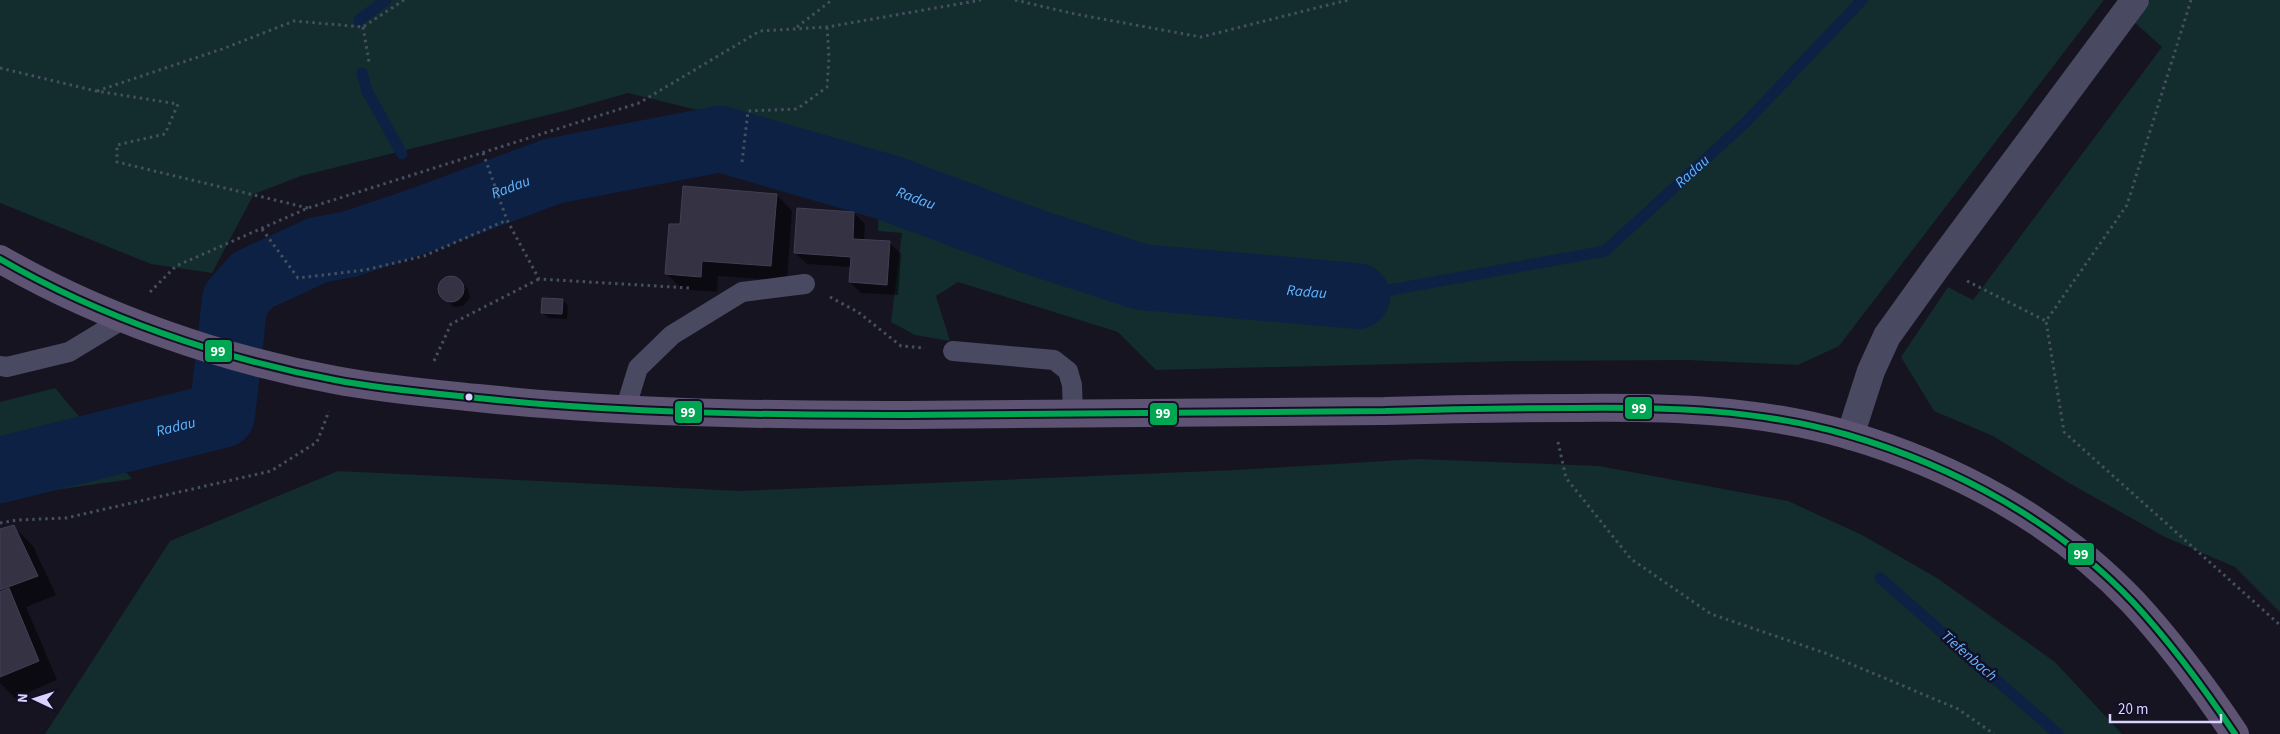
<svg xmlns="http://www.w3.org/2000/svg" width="2280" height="734" viewBox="0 0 2280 734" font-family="'Source Sans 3',sans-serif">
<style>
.green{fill:#132c2d}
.shadow{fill:#0007}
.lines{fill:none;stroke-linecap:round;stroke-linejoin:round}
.stream{stroke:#0d2144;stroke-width:11}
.river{stroke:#0d2144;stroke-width:66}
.building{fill:#343243;stroke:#433f54}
.path{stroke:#44505f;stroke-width:3;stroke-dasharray:2.5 4;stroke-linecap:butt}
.service{stroke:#4a4962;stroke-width:20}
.minor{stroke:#4a4962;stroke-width:28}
.primary{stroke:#5e5373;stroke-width:28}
.bus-1-casing{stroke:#130f26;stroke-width:10}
.bus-1{stroke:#00a651;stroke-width:6}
.bus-dot{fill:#d9d4ff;stroke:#130f26;stroke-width:2}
.labels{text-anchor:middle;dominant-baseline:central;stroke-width:5;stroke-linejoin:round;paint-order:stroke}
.water-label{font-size:15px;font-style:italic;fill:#62b6ff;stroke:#130f26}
.line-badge{stroke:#130f26;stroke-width:2}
.badge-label{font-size:14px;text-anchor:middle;font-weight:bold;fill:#fff}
</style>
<rect width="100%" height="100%" fill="#161421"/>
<path class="green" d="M0,0H2104L1839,346L1798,365L1688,360L1516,361L1156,370L1118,332L958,282L936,296L950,341L915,335L891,322L902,233L878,231L880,164L775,129L628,93L568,110L301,176L254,194L212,273L151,264L0,203Z
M2150,0H2280V612L2235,567L2165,537L2069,483L1993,436L1934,411L1901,357L1948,287L1973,300L2162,47L2133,21Z
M55,388L132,479L0,498V402Z
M1417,459L1599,466L1788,501L1862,535L1937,578L2055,662L2122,734H45L170,541L338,471L740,491L1236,470Z"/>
<path class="shadow" d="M777,195L792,211L787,281L718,276L717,292L682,289L666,273L681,226Z
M854,213L865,224L864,241L889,242L901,254L898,295L861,293L850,282L851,267L807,264L795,253Z
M454,277L468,289L470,298L463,306L454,307L440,295L439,286L445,278Z
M563,300L568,306L567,319L548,318L542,312Z
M14,527L33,546L56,595L26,607L57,680L15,698L0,683V531Z"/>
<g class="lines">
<g class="stream">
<path d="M359,20L386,0"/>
<path d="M362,73L367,91L402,154"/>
<path id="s1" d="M1357,296L1605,251L1746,122L1862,0"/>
<path d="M1880,578L2058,734"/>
</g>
<path class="river" id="s2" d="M0,470L222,415L235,300L253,280L318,250L350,244L430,217L553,171L720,139L889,188L1031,241L1141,277L1357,296"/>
</g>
<path class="building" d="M683,186L777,194L771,266L702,261L701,277L665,274L669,224H680Z
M797,208L854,212L853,239L890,241L887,285L849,282L851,257L794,253Z
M438 289a13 13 0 1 1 26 0a13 13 0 1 1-26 0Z
M542,298L563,299L562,314L541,313Z
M14,525L38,576L0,590V529Z
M9,588L39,661L0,677V592Z"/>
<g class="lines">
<path class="path" d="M1015,0L1075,14L1201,37L1348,0
M2191,0L2127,205L2046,321L2064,432L2280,625
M363,27L369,62
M797,27L832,0
M0,68L96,91L178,104L165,134L117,145V162L308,208
M97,91L225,48L294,21L363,27L404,0
M483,153L507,220L539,279L690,288
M742,162L748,111L797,109L827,87L829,58L827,27
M262,229L298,278L365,270L424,256L507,220
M1967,281L2046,321
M150,292L176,266L308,208L639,103L760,31L827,27L981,0
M830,297L858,312L901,346L925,348
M434,361L451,324L539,279
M1558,442L1566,478L1631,559L1711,614L1825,653L1958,709L1994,734
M0,523L17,520L66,518L271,471L317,442L329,411"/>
<path class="service" d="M953,351L1054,360L1068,371L1072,385L1073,415
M0,366L7,367L69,352L125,318
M625,410L638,368L672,335L742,292L805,284"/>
<path class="minor" d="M1850,436L1871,371L1887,336L1938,265L2135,0"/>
<path class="primary" d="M0,259C100,317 222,359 335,380C382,389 430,393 478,398C620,413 764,415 907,415C1066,415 1225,413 1385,411C1448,409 1512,408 1576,408C1668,407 1758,409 1848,435C1954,466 2056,521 2133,602C2171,643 2204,688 2235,734"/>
<g class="bus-1-casing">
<path id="bus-1" d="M0,259C100,317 222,359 335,380C382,389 430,393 478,398C620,413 764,415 907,415C1066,415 1225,413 1385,411C1448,409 1512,408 1576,408C1668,407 1758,409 1848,435C1954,466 2056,521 2133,602C2171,643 2204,688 2235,734"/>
</g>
<use href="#bus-1" class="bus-1"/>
</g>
<circle class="bus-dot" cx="469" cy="397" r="4.5"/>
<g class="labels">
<g class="water-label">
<text stroke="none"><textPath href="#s1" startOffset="370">Radau</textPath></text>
<text stroke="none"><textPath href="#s2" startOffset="646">Radau</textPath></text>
<text stroke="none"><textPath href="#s2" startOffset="1066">Radau</textPath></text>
<text stroke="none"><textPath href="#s2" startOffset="1471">Radau</textPath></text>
<text stroke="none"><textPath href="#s2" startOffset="181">Radau</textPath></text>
<text transform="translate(1969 656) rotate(41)">Tiefenbach</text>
</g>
</g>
<g class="line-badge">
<rect x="204" y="339" width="29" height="24" rx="5" fill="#00a651"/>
<rect x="1624" y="396" width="29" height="24" rx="5" fill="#00a651"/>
<rect x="674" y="400" width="29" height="24" rx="5" fill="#00a651"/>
<rect x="1149" y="402" width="29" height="24" rx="5" fill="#00a651"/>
<rect x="2067" y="542" width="28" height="24" rx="5" fill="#00a651"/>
</g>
<g class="badge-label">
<text x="218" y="356">99</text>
<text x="1639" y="413">99</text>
<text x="688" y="417">99</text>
<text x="1163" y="418">99</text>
<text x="2081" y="559">99</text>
</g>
<g transform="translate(35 699) rotate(274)" stroke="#130f26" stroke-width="4" paint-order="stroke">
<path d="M0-4L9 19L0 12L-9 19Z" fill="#d9d4ff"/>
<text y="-8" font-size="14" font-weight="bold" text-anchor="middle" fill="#d9d4ff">N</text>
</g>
<path d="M2110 714v8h111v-8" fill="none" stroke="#d9d4ff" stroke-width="2.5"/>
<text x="2118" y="714" font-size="15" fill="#d9d4ff" stroke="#130f26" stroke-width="4" paint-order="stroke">20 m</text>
</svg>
